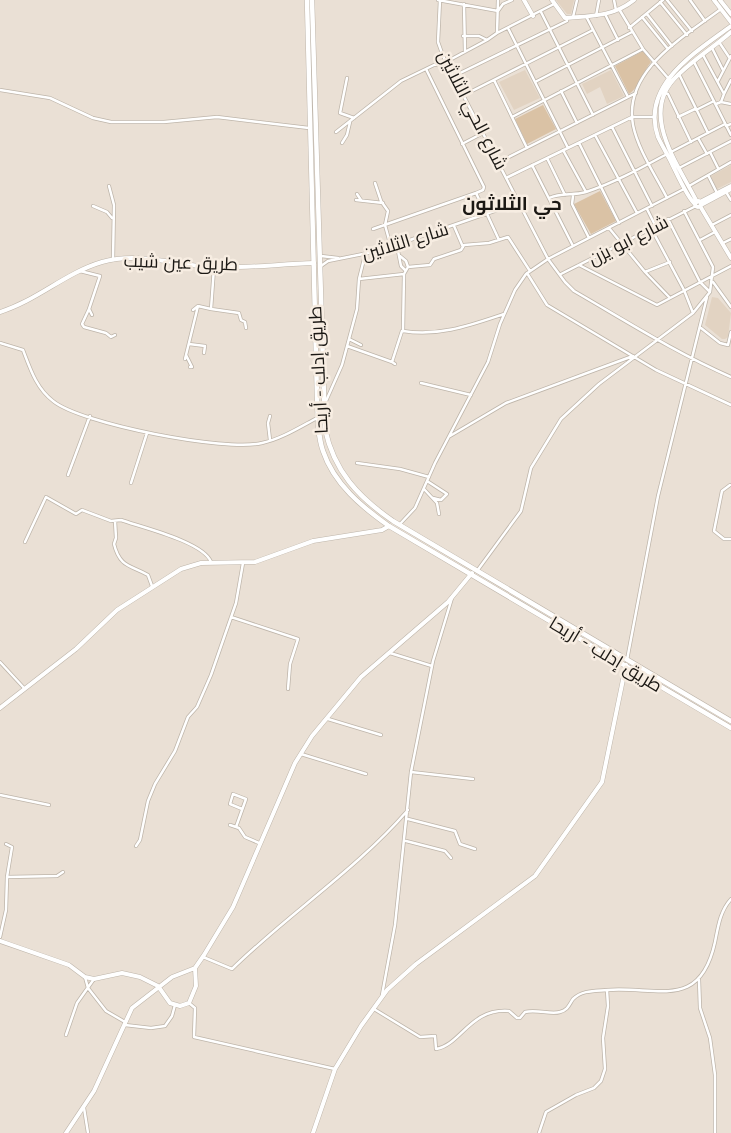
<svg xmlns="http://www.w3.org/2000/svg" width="731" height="1133" viewBox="0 0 731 1133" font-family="Quicksand,Cairo,sans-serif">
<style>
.built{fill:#e2d3c2}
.green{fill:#dac2a5}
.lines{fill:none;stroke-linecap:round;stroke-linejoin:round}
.street-casing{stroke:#beb5aa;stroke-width:4}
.secondary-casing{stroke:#beb5aa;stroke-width:5}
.primary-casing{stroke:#beb5aa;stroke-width:5.5}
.street{stroke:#fff;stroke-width:2.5}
.secondary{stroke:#fff;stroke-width:4}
.primary{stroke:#fff;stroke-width:4.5}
.labels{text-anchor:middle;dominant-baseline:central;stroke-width:5;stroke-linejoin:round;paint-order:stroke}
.street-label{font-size:18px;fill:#1b1814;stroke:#f7ede2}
.neighbourhood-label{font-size:19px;font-weight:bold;fill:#1b1814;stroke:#f7ede2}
</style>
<rect width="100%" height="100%" fill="#eae0d5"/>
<path class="built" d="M556,0H574L571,14H567Z
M525,70L540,98L514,110L499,82Z
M611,70L624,96L607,104L600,87L587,94L582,84Z
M731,165V182L717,189L711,176Z
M712,297L718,298L731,313L728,337L725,339H722L705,325Z"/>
<path class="green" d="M643,51L651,62C643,71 639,88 629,94L615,66Z
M543,105L556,129L527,144L515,119Z
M600,191L616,221L591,234L574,204Z"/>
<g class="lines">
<g class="street-casing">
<path id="street" d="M438,0L498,11L503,4L512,0
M440,0L438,42L443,56L548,259L565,282L574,291C626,321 676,353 731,377
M614,0L616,10
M667,0L692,31
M690,0L705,21
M660,2L687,35
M464,4L465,52
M619,9L643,49L668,78
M541,12L593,115
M605,14L618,40
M647,14L672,46
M596,16L599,0
M573,17L577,0
M642,17L668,49
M587,18L628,97
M508,28L568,148
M629,28L663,0
M497,33L498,0
M463,36H479L487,40
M719,42L729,57
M712,48L723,70
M703,55L724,94L721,102
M446,62L487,40L497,33L554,4
M694,62L731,135
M426,69L484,187L483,190L476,193
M679,74L708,133
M454,76L567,21V18
M347,78L340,113L354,118
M494,80L527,148
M718,81L731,56
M535,82L632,32
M0,90L50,98L93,118L111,122H164L217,117L309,128
M561,91L577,123
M665,93L668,94L691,142
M724,94L731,80
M464,95L593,30
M716,104L721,102L731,104
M696,110L714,101
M512,117L643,49
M678,117L695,109
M726,126L731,124
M612,127L652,206
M336,132L401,81L434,65L447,63
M595,135L637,213
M698,138L707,154
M342,143L347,135L350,122
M579,143L619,223
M462,144L483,133
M563,150L586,192
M671,152L725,124
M710,152L718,168
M547,158L565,195
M499,162L636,93
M532,165L573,246
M679,168L731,141
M708,175L717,193
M508,177L632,117H655
M375,183L381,201L388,211L385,225L391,247
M109,186L114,205L113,260
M689,186L731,162
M726,192L731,200
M357,194L361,200
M573,196L572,204L589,238
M549,198C561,192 573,196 586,192C614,183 641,168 667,154
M667,198C656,176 638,150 633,125C623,70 684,37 721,9
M356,200L383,203
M93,206L107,212L112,218
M647,209L655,225
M487,214L499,240
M668,219L700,282L710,292
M712,225L731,215
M454,226L463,247
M609,228L645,272L670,298
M651,228L684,290L693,313
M373,229L476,193L486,214
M700,240L715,232
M723,243L731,239
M397,246L401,266L405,270
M321,256L338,258
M400,256L406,261L408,267
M579,265L657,305L731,266
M321,266L328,261L378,251L506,207L521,204
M214,268L211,309L239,313L241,320L245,322L246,328
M80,271L100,276L89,309L92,315
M645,272L670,262
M527,273L547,305L656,370L731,405
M404,274L408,267L430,265L434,259L461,250L464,245L489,243L508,237L530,271
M561,274L696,206
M359,279L404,274L403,331C439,337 471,325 504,314
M713,282L731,307
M89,309L82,324L84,327L106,333L111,337L115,335
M193,310L198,306L211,309
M701,328L720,343L728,345L731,332
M349,339L361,345
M0,343L23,350C30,368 36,388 53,401C81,424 226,452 262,443C281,439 300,427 317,418
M189,344L205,346L204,353
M347,346L392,362
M186,355L192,367H190
M185,359L198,306
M395,364L392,362L402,331
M421,383L471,395
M326,401L342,365L357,309L359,279L365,255
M270,416L268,423L270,440
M450,436L506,403L633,356
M357,463L400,469L429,477
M68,475L90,416
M427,481L447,494L441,500L433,498
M131,483L147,433
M730,485L722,491L714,531L724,539H731
M424,489L437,503L439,514
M115,521L116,538L114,544C120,568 131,565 148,575L152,586
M400,524L415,508L435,463L488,362L500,324L515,290L526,274L548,259L684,189
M25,542L46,497L76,514L82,510L111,521L121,520C141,527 204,542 211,562
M477,571L521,511L531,468L561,419L599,384L693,313L710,292L713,267L684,211
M231,617L298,639L290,664L288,689
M390,653L432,666
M627,660L658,496L707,297
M0,662L24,688
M328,719L381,735
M301,754L366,774
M411,772L473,779
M0,795L49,805
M408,819L455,831L460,844L475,849
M230,825L239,828L245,837L259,843
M236,827L246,799L233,794L230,804L242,809
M406,841L445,851L451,858
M6,844L12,847L7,877
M136,846L140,840L148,801L155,784L175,751L188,717L197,707L211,675L236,603L243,563
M0,937L6,910L7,877L57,876L63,872
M203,957L232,969C288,914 356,870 408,810
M85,977L88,988L106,1011L125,1022
M699,980L700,1008L710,1038L715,1075V1133
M382,995L395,925L411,772L433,661L452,598
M189,1003L195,1008L194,1037L335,1069
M374,1009L420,1037L435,1036L436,1049C461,1045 470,1008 509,1011L517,1018H520L525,1012C537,1009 551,1015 560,1012C568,1010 569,1005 573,999C582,990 595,991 607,990
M125,1025L151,1028L165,1026L172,1016L175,1005
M66,1035L77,1003L94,979
M84,1108L88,1133
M539,1133L546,1112L576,1095L594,1088L601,1081L605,1069L603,1038L608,1006L607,990C658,986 700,1011 715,942C718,927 720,911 731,899"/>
</g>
<g class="secondary-casing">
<path id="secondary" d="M524,0L533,16
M552,0L565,18C590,16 613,17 634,0
M714,0L731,22
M720,0L731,14
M695 204a3 3 0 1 1 6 0a3 3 0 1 1-6 0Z
M697,202C678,164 638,113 677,76C693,60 714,47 731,32
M700,202L731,186
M695,204C688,199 677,174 672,164C668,155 662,146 658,137C640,85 696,52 731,26
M701,205L731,189
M700,206L731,258
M0,312C38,300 65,273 102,262C138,252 172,264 208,267C242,269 279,264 314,263
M0,708L76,649L117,610L181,569L201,563L255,562L313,541L382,530L389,526
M0,941L69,965L85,977L94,979L122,973L140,977L158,986L170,1003L180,1006L189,1003L196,986L195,968
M66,1133L94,1091L132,1008L172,977L195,968L204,955L233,907L295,763L312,736L361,677L448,602L472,573
M313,1133L335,1069L361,1026L387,990L416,964L535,876L602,782L626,665"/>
</g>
<g class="primary-casing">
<path id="primary" d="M307,0L317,396C318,414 317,434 323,451C334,484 362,507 389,526L731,728
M312,0L325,429C334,471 358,497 393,521L731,721"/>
</g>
<use href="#street" class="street"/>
<use href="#secondary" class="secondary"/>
<use href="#primary" class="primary"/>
</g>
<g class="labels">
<g class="street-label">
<text transform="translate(473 110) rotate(63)">شارع الحي الثلاثين</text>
<text transform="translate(628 240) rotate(-27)">شارع ابو يزن</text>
<text transform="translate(405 241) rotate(-17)">شارع الثلاثين</text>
<text transform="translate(181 262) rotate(2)">طريق عين شيب</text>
<text transform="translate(318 370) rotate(-93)">طريق إدلب - أريحا</text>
<text transform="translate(606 654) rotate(31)">طريق إدلب - أريحا</text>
</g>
<g class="neighbourhood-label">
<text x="512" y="203">حي الثلاثون</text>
</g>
</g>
</svg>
